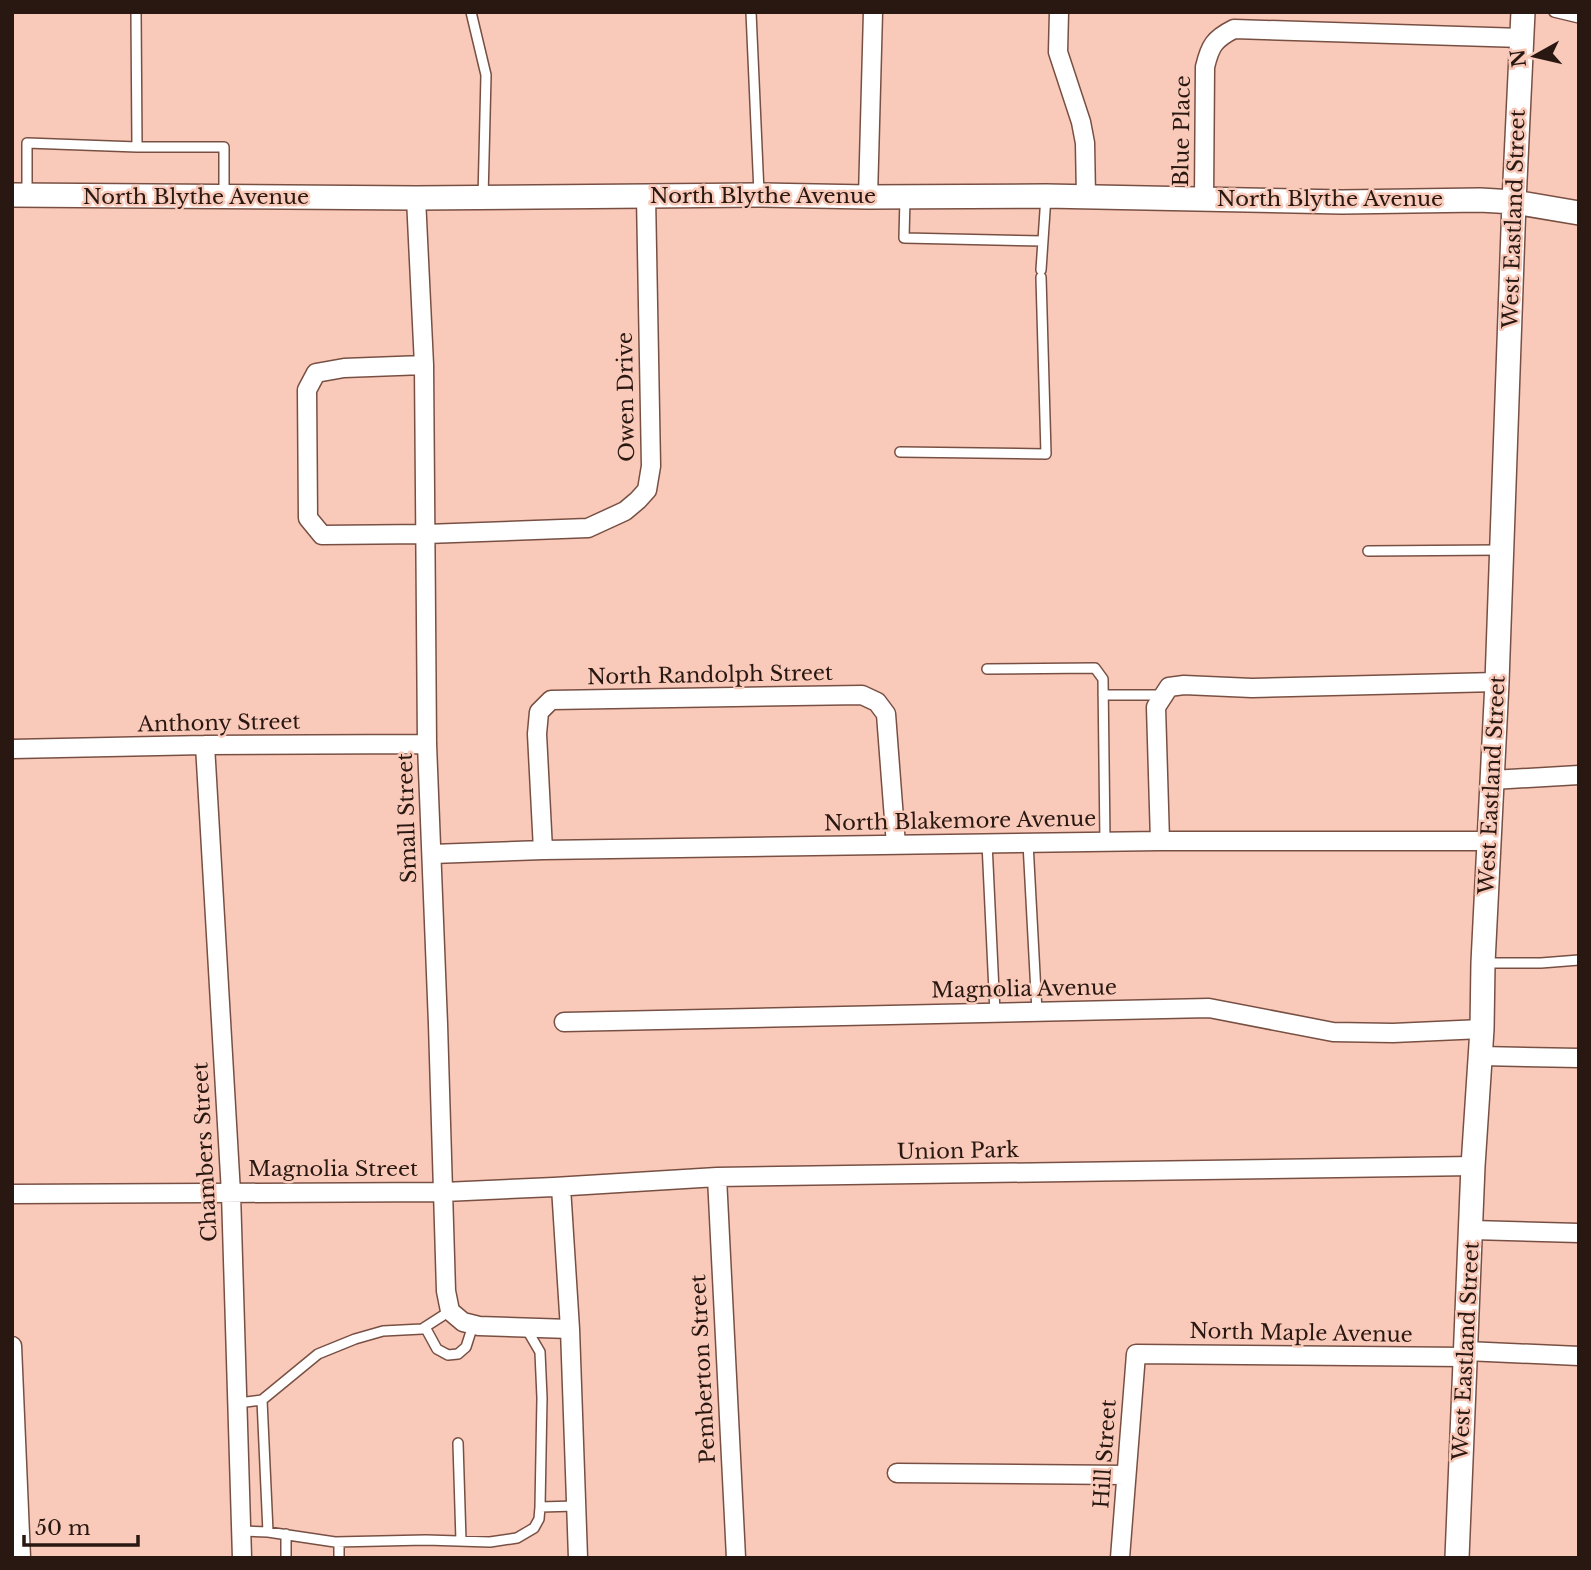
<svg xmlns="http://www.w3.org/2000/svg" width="1591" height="1570" viewBox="0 0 1591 1570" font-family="'Libre Baskerville',serif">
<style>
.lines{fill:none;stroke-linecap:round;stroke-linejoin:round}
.service-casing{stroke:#785043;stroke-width:12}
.minor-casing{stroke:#785043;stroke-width:21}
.tertiary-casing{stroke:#785043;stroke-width:26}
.service{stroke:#fff;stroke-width:9}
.minor{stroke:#fff;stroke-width:18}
.tertiary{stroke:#fff;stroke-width:23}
.labels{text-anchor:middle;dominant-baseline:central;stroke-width:5;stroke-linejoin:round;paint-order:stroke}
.street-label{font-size:21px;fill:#291812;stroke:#f9c9b9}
</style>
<rect width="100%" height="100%" fill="#f9c9b9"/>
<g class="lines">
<g class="service-casing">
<path id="service" d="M471,12L486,75L483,198
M751,12L759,193
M1554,12L1579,18
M137,147H224V194
M27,194V143L137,147L136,12
M905,198L904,238L1043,241
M1041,270L1046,196
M900,452L1046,454L1041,277
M1368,551L1500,550
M987,669L1095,668L1103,679L1105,841
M1103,695H1162
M987,843L995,1013
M1028,843L1037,1012
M1485,963H1541L1579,960
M425,1327L437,1349L448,1355L458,1354L466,1347L473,1325
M262,1400L268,1532
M238,1403L262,1400L318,1354L355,1339L383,1331L422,1329L450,1311
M458,1443L461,1541
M540,1507L576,1506
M241,1531L268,1532L335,1542L426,1540L490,1542L517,1538L534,1528L539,1519L540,1507L542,1398L540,1352L526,1328
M286,1534V1558
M339,1542V1558"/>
</g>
<g class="minor-casing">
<path id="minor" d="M1059,12L1058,52L1081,122L1085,143L1086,197
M868,197L873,12
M416,198L424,365L427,744L438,1024L446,1291L450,1311L463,1322L479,1326L570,1329
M1204,199L1205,67C1210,46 1214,39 1234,29L1522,38
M424,365L344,368L316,373L307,390L308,518L322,535L426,534L588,528L625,511L638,500L647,490L651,466L646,196
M205,745L231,1193L242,1558
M12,749L205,745L427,744
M1492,780L1579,775
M1160,841L1156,707L1169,687L1184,685L1252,688L1497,682
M543,850L537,734L539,712L551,700L862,695L877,702L886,714L896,845
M432,854L543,850L1160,841H1490
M564,1022L1209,1008L1333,1032L1393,1033L1482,1029
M1481,1056L1579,1058
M717,1177L736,1558
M561,1187L570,1329L578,1558
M12,1194L444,1192L554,1187L717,1177L1473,1166
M1472,1230L1579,1233
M12,1346L21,1558
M1466,1351L1579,1356
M897,1473L1126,1475
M1120,1558L1136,1354L1466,1357"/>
</g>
<g class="tertiary-casing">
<path id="tertiary" d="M12,195L416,198L759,195L868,197L1046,196L1342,202L1480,200L1514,202L1579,213
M1457,1558L1473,1166L1482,1029L1483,963L1497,682L1514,202L1523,12"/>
</g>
<use href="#service" class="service"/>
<use href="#minor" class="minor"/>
<use href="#tertiary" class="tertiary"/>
</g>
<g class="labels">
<g class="street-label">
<text transform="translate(1182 131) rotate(-89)">Blue Place</text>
<text x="763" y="196">North Blythe Avenue</text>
<text x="196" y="197">North Blythe Avenue</text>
<text x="1330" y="199">North Blythe Avenue</text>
<text transform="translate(1514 219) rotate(-88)">West Eastland Street</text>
<text transform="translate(626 397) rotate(-91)">Owen Drive</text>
<text transform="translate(710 675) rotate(-1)">North Randolph Street</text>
<text transform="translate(219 723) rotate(-1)">Anthony Street</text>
<text transform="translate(1492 785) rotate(-87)">West Eastland Street</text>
<text transform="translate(407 818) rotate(-92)">Small Street</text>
<text transform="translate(960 821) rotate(-1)">North Blakemore Avenue</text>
<text transform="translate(1024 989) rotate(-1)">Magnolia Avenue</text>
<text transform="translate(958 1151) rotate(-1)">Union Park</text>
<text transform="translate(205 1152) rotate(-93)">Chambers Street</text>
<text x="333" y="1169">Magnolia Street</text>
<text transform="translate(1301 1333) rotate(1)">North Maple Avenue</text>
<text transform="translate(1466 1351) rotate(-87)">West Eastland Street</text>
<text transform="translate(703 1369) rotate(-93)">Pemberton Street</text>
<text transform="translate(1105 1454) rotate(-86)">Hill Street</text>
</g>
</g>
<rect width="1591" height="1570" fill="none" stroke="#291812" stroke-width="28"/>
<g transform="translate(1535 56) rotate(262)" stroke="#f9c9b9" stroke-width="5" paint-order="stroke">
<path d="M0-5L12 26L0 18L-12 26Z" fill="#291812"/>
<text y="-10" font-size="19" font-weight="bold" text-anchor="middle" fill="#291812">N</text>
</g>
<path d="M24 1535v10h114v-10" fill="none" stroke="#291812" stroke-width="3.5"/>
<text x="35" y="1535" font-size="21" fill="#291812" stroke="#f9c9b9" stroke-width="5" paint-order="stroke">50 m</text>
</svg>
